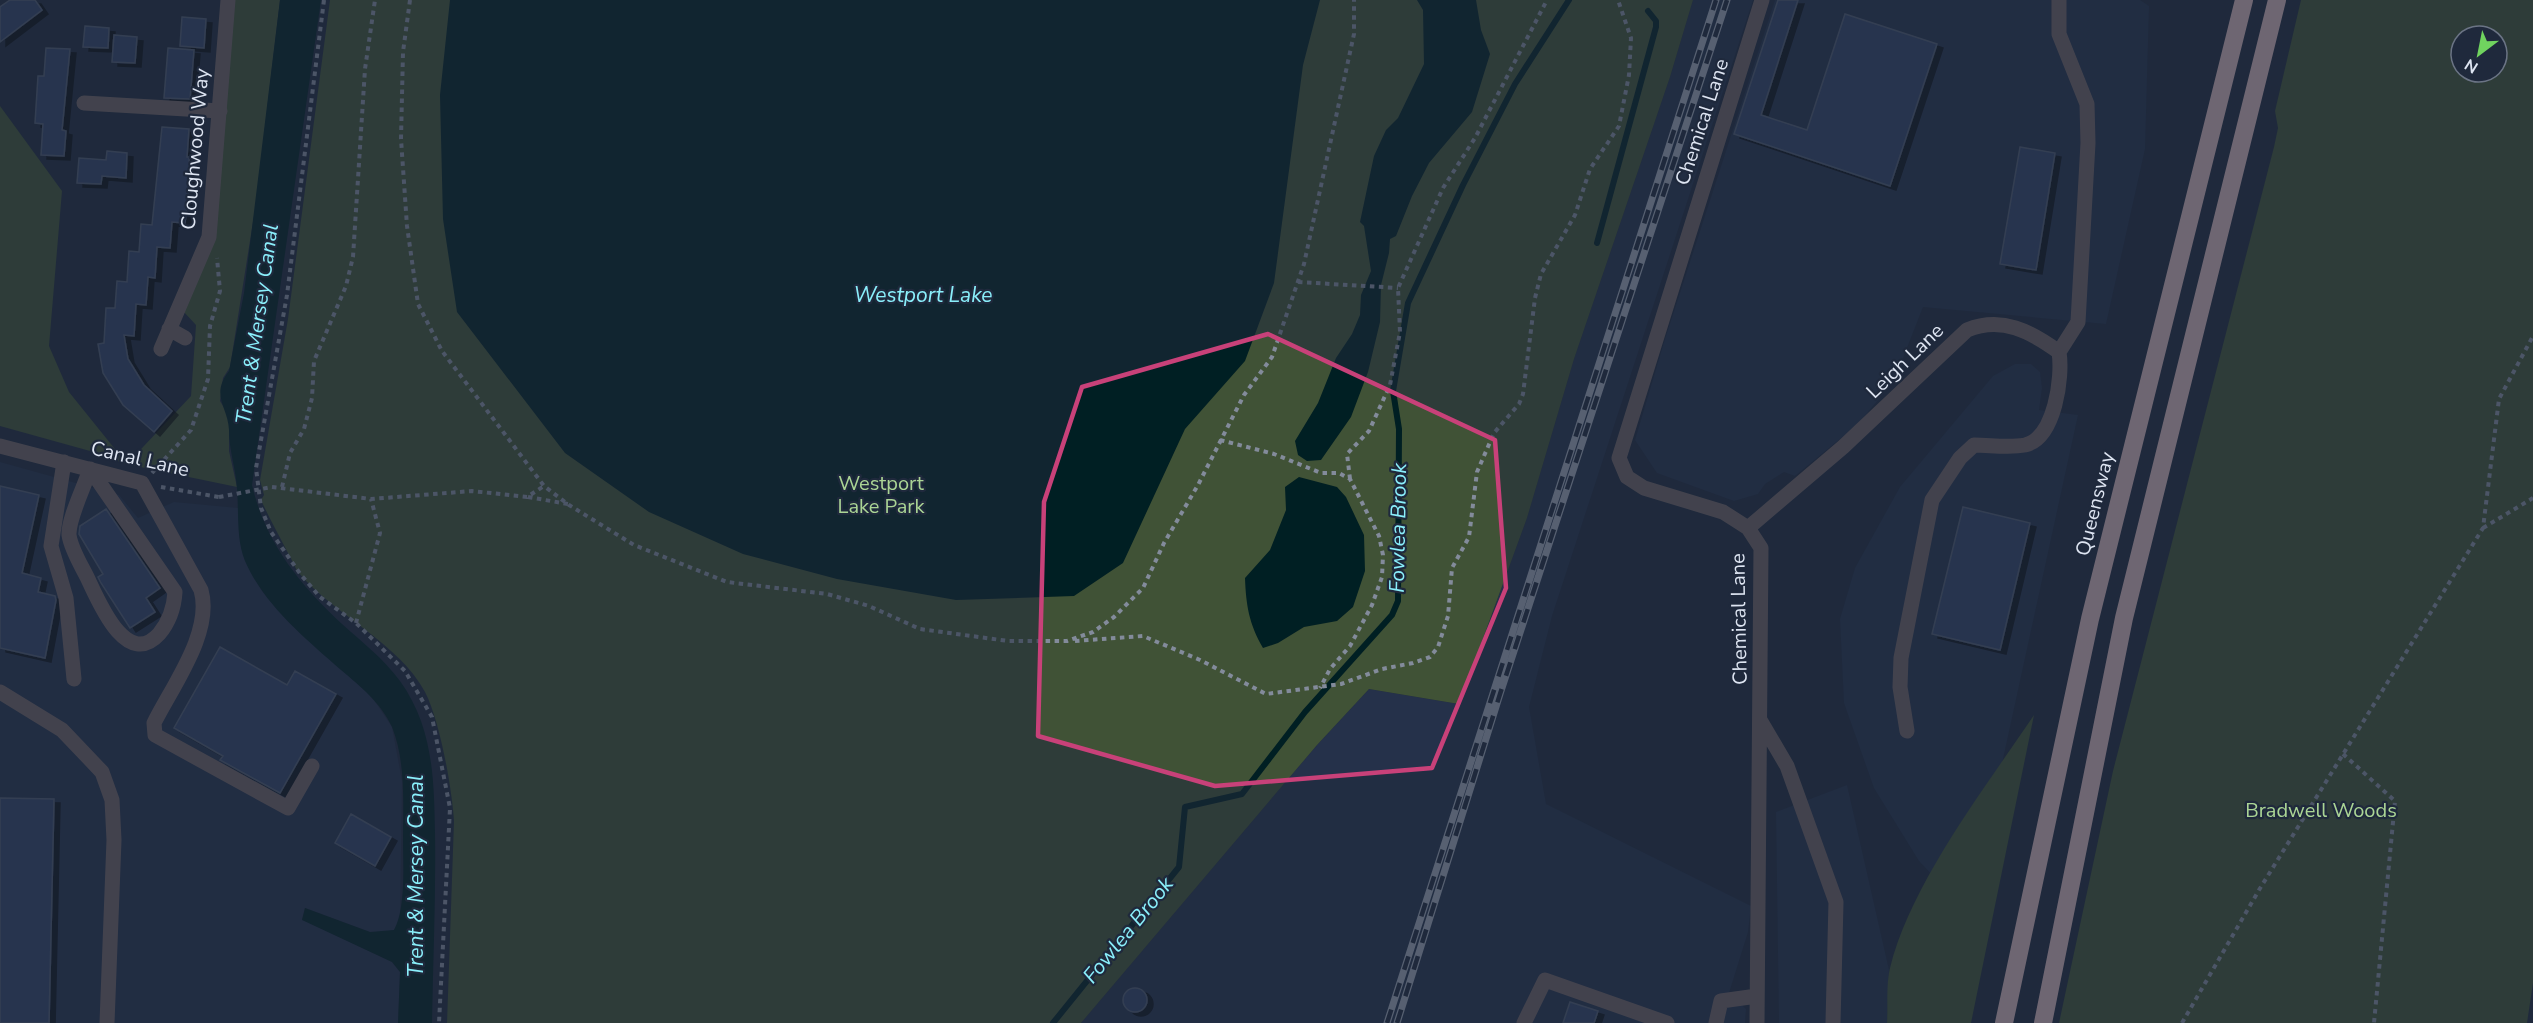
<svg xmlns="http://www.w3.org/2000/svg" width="2533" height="1023" viewBox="0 0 2533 1023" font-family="'Nunito Sans',sans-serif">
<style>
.built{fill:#25314a}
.green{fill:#405236;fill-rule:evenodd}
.water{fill:#001f23}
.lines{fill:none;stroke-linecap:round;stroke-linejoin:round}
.stream{stroke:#001f23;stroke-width:6}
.building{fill:#304165;stroke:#4e596e;stroke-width:1.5;filter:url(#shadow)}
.path{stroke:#838b9b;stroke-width:4;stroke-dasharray:4.5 4.5;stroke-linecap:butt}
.minor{stroke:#6e6163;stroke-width:15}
.highway{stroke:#cfafb4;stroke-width:18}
.rail-casing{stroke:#9ba3b2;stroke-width:7}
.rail{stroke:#1f293c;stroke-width:4.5;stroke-dasharray:14;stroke-linecap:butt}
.path-bridge{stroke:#838b9b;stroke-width:4;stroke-dasharray:4.5 4.5;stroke-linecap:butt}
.marked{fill:none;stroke:#c84179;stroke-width:4.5;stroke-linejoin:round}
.labels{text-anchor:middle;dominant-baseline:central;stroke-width:4.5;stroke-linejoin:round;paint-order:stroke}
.street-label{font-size:20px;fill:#dee5f2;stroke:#1f293c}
.park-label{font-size:20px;fill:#abd595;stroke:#1f293c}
.water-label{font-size:21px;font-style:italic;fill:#8aeffb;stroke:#1f293c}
</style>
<defs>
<filter id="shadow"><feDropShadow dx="6" dy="4" stdDeviation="0" flood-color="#0009"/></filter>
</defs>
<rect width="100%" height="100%" fill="#1f293c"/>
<path class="built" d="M1693,0H1753L1552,616L1529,707L1546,804L1751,906L1748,932L1729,993L1746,1009L1745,1023H1081L1317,745L1369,689L1459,704L1527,518L1574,359L1670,77Z
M1775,0H2140L2149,6L2145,149L2106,324L1923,307L1894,381L1857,425L1795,476L1784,472L1765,484L1758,494L1734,501L1657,473L1635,440L1665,339Z
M2015,364H2031L2040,372L2042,388L2039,410L2078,415L1974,892L1941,884L1919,861L1874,788L1844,703L1840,619L1855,568L1900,487L1993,376Z
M0,462L119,495L138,518L174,502L238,508L240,542L245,560L262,591L283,616L372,697L392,727L402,781L400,920L394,930L385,932H370L305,908L302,919L392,962L400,972L398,1023H0Z
M1847,785L1889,970L1887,1023H1779L1776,812Z"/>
<path class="green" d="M235,0H280L256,203L230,367L223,378L220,401L229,416V451L237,487L126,464L90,451L0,426V106L62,191L49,346L69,392L127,464L191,396L196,325L183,311L212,244Z
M330,0H1693L1670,77L1574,359L1527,518L1459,704L1369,689L1317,745L1081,1023H447L454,821C452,789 440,721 425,692C400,644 332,613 299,573C294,567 292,559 288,553C279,535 269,518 261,500L264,495L260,480L288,319Z
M2301,0H2533V983L2527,1023H2059L2113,771L2274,147L2278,128L2275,111ZM2461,36H2497V72H2461Z
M2034,715L1971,1023H1887C1888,1006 1886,985 1890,968C1911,883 1985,788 2034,715Z"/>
<path class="water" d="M280,0H321L252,485C265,542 300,585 342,624C362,642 383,658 400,681C433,727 434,778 435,833C436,896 433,960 432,1023H398L400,972L392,962L302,920L305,908L370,932L394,930C406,909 403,865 403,840C403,804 406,762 392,727C381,703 360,686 341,670C306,639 264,605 245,561C236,539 239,512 237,489C236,469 229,451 229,430C228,407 210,395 229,371L244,293Z
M450,0H1320L1303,65L1274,283L1245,361L1185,429L1123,563L1074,596L956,600L837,579L743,554L649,512L565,453L457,312L443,219L440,95Z
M1417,0H1476L1481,30L1490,54L1472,112L1429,163L1412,196L1396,236L1390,239L1389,253L1381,285L1380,322L1368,372L1351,417L1321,460L1307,461L1298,455L1295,441L1318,403L1336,358L1352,334L1360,315L1361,295L1371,271L1364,226L1360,222L1374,156L1386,130L1398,118L1424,64L1423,10Z
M1299,477L1337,487L1346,497L1364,535L1365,571L1353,607L1337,621L1304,627L1278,643L1263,648C1249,624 1246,605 1245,578L1270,550L1286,510L1285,487Z"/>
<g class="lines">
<path class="stream" d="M1597,243L1656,27V21L1648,11
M1053,1023L1179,867L1185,807L1242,794L1305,712L1392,615L1398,601L1399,429L1393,391L1408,303L1463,185L1515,84L1569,0"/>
</g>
<path class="building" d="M10,0H35L42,10L0,42V7Z
M1778,0H1798L1761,115L1807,130L1845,14L1937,44L1890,186L1734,134Z
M182,17L206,19L204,48L180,46Z
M85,26L109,28L108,48L83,47Z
M114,35L137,37L135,63L112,62Z
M46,48L70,49L62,130L66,131L64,156L41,155L43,124L35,123L38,76H44Z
M168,48L194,50L190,99L164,98Z
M162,127L189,129L187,157H189L190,179L185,223L172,222L170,248L157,247L155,278L148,277L146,305L136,304L134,336L124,335L128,359L144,385L172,411L154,432L123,405L103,373L98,344L104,343L106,308H115L117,281L127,282L129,251L139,252L141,224L152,225Z
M2020,147L2055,153L2036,270L2000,264Z
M107,151L127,153L126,178L102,176L101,184L77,183L79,158L106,160Z
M0,486L39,495L22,573L41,578L38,592L55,596L56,600L45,658L0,648Z
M1963,507L2030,523L2000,650L1932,634Z
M106,509L160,588L146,598L155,612L130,628L101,583L98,577L103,574L79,534L80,526Z
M220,647L287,685L295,671L336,694L280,793L220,760L223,756L174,728Z
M0,798L54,799L49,1023H0Z
M351,814L391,837L375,866L335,843Z
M1123 1000a12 12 0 1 1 24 0a12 12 0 1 1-24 0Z
M1570,1002L1598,1011L1594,1023H1563Z"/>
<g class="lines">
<path class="path" d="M324,0L287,295L256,468L261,508L271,532L301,575L320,597L356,623L405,671L432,717L450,808L439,1023
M410,0L403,52L401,139L407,226L418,304L442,351L544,486L569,505L634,545L727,582L827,594L869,606L920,629L1008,641H1067L1093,632L1114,617L1143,588L1164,543L1198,485L1244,395L1272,357L1304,264L1354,34V0
M1298,282L1398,288
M1220,440L1274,454L1321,473H1339L1350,479L1379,536L1383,555L1382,577L1372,605L1350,646L1330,669L1320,688
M152,473L191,430L208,379L210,326L220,291L217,258
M1350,479L1347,454L1369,431L1390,385L1400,332L1398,288L1443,188L1475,138L1547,0
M161,487L219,497
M272,487L371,499L472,491L527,497L544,486
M282,487L290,453L304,429L312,398L314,361L346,286L353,257L365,69L375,0
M528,497L568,504
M2483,528L2533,498
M356,623L380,533L371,499
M1075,641L1143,636L1200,660L1266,694L1341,684L1382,669L1413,663L1430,657L1438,647L1448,616L1452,568L1469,537L1477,472L1494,433L1519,404L1523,394L1535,298L1541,274L1575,215L1590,169L1619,126L1629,75L1631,38L1618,0
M2343,754L2395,801L2374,1023
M2182,1023L2259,890L2483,528L2499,399L2533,336"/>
<path class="minor" d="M2059,0V34L2087,104L2088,143L2078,322L2059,352
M84,103L220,111
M169,329L185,338
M161,349L209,237L228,0
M0,446L142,483L201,590C213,632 173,685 154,723L155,735L288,808L312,766
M64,462L51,546L66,598L74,679
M90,469L175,592C174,608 170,621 159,634C126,670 98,600 87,577C81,565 71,549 69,535C68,519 85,485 90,469Z
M1748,528L1843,447L1967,330C2002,316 2030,331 2059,352C2063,377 2055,438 2025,445C2009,448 1990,445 1974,445L1960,458L1932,500L1901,658L1900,687L1907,731
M0,692L62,730L102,772L112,800L114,840L107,1023
M1760,720L1787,766L1836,902L1833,1023
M1524,1023L1545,980L1667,1023
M1716,1023L1721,1001L1757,996
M1757,1023L1761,548L1748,528L1723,512L1644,488L1627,477L1619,458L1762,0"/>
<path class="highway" d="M2004,1023L2090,619L2244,0
M2043,1023L2124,618L2277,0"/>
<g class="rail-casing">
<path id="rail" d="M1387,1023L1716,0
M1397,1023L1500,694L1727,0"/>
</g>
<use href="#rail" class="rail"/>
<path class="path-bridge" d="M219,497L272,487"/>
</g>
<path d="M0 0H2533V1023H0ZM1268,334L1495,440L1506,588L1432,768L1215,786L1038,736L1044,502L1082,387Z" fill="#1f293c" fill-opacity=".55" fill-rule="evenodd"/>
<path class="marked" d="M1268,334L1495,440L1506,588L1432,768L1215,786L1038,736L1044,502L1082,387Z"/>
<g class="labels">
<g class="street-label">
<text transform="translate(1702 122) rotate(-72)">Chemical Lane</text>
<text transform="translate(195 149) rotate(-85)">Cloughwood Way</text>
<text transform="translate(1905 361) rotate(-44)">Leigh Lane</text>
<text transform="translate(140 459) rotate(13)">Canal Lane</text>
<text transform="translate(2095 504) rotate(-76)">Queensway</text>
<text transform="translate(1739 619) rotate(-91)">Chemical Lane</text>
</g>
<g class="park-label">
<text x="881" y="483">Westport<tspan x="881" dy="23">Lake Park</tspan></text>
<text x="2321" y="810">Bradwell Woods</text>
</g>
<g class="water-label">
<text x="923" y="295">Westport Lake</text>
<text transform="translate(257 324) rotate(-82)">Trent &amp; Mersey Canal</text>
<text transform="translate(1398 528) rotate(-89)">Fowlea Brook</text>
<text transform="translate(416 876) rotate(-90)">Trent &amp; Mersey Canal</text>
<text transform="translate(1128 930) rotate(-51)">Fowlea Brook</text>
</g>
</g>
<g transform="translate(2479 54) rotate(212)"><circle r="28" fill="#1f293c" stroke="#6b7485" stroke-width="1.5"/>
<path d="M0-4.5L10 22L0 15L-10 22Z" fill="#70d35f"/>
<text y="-9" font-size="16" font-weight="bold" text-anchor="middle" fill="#dee5f2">N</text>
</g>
</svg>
